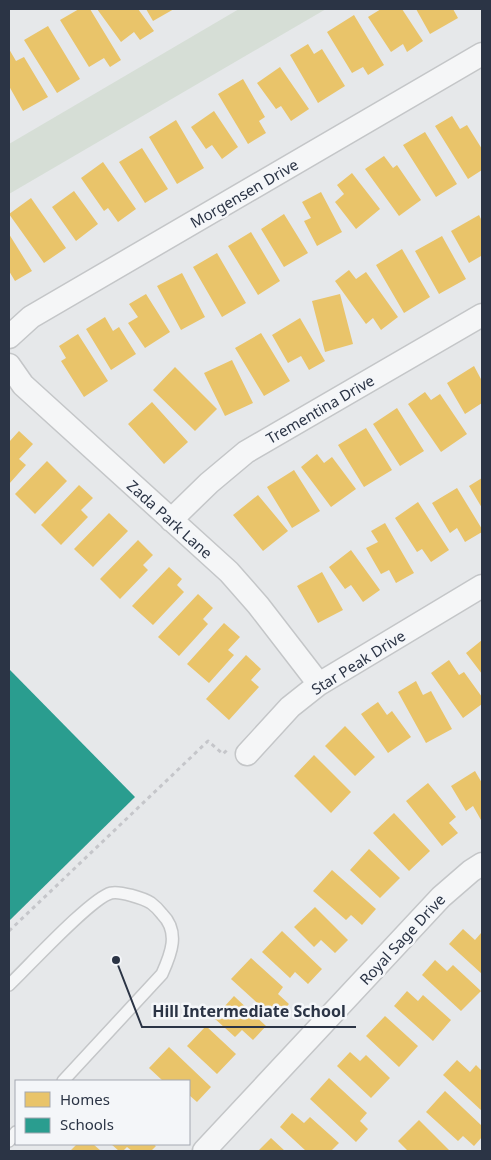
<svg xmlns="http://www.w3.org/2000/svg" width="491" height="1160" viewBox="0 0 491 1160" font-family="'Noto Sans',sans-serif">
<style>
.green{fill:#d6ded6}
.homes{fill:#e9c46a}
.schools{fill:#2a9d8f}
.lines{fill:none;stroke-linecap:round;stroke-linejoin:round}
.service-casing{stroke:#c4c6c8;stroke-width:14}
.minor-casing{stroke:#c4c6c8;stroke-width:25}
.path{stroke:#c5c6ca;stroke-width:3;stroke-dasharray:4 4;stroke-linecap:butt}
.service{stroke:#f5f6f7;stroke-width:11}
.minor{stroke:#f5f6f7;stroke-width:22}
.labels{text-anchor:middle;dominant-baseline:central;stroke-width:5;stroke-linejoin:round;paint-order:stroke}
.street-label{font-size:15px;fill:#2b3445;stroke:#f4f6f9}
.leader{fill:none;stroke:#2b3445;stroke-width:2}
.callout-dot{fill:#2b3445;stroke:#f4f6f9;stroke-width:2}
.callout-label{font-size:16px;text-anchor:middle;font-weight:bold;fill:#2b3445;stroke:#f4f6f9;stroke-width:5;stroke-linejoin:round;paint-order:stroke}
</style>
<rect width="100%" height="100%" fill="#e6e8ea"/>
<path class="green" d="M239,9H326L9,194V144Z"/>
<path class="homes" d="M79,9H90L121,60L110,67L104,58L89,67L60,20Z
M97,9H138L154,31L140,40L134,32L121,42Z
M146,9H174L153,21Z
M381,9H402L423,41L407,52L403,44L391,52L368,17Z
M416,9H453L458,18L430,34Z
M354,15L384,65L368,75L363,67L352,73L327,32Z
M48,26L80,79L57,93L24,40Z
M308,44L314,54L322,49L345,86L318,103L290,55Z
M9,49L16,61L24,57L48,97L23,111L9,86Z
M280,67L309,109L291,121L281,106L276,109L257,83Z
M243,79L265,117L259,121L266,133L248,144L218,94Z
M214,111L238,147L222,159L212,145L206,149L191,127Z
M452,116L460,129L467,125L482,149V170L468,179L435,126Z
M176,120L204,168L177,184L149,137Z
M425,132L457,184L436,197L403,145Z
M142,148L168,189L145,203L119,162Z
M384,156L393,168L397,165L421,200L399,216L365,169Z
M103,162L136,209L118,222L108,208L104,211L81,178Z
M352,173L380,209L356,229L335,202L344,194L337,185Z
M74,191L98,224L76,241L52,207Z
M321,192L342,232L317,246L304,221L311,218L302,202Z
M31,198L66,248L44,263L9,214Z
M284,214L308,253L284,267L261,229Z
M479,215L482,221V260L481,256L469,263L451,231Z
M251,232L280,281L258,295L228,246Z
M9,234L32,271L15,281L9,271Z
M442,236L466,279L439,294L415,251Z
M402,249L430,297L404,313L376,265Z
M217,253L246,303L222,317L193,267Z
M349,270L356,279L366,272L398,317L381,330L373,318L366,324L335,281Z
M182,273L205,317L181,330L157,286Z
M146,294L170,332L145,348L128,323L138,317L129,304Z
M340,294L353,344L325,352L312,301Z
M105,317L113,331L119,327L136,354L111,370L86,329Z
M300,318L325,361L309,370L301,356L288,363L272,335Z
M261,333L290,381L264,396L235,348Z
M78,334L108,381L84,397L61,361L66,358L59,346Z
M232,360L253,403L225,416L204,373Z
M474,366L482,381V403L465,414L447,383Z
M175,367L217,409L195,431L153,390Z
M425,392L431,400L440,394L467,434L441,452L408,404Z
M152,402L188,442L164,464L128,424Z
M397,408L424,451L400,466L373,424Z
M366,428L392,470L364,487L338,445Z
M19,431L33,444L19,459L26,465L9,484V442Z
M317,454L324,463L332,457L356,489L331,507L301,467Z
M47,461L67,481L35,514L15,494Z
M294,470L320,511L292,528L267,487Z
M482,478V508L469,486Z
M79,485L93,498L81,510L88,517L61,545L41,525Z
M457,488L482,529V532L465,542L457,528L450,533L432,503Z
M258,495L288,531L263,551L233,515Z
M418,502L449,550L431,562L422,549L417,552L395,518Z
M109,513L128,531L93,567L74,549Z
M385,523L414,573L396,583L389,570L381,574L366,548L378,542L371,531Z
M138,540L153,555L143,565L148,570L120,599L100,579Z
M351,550L380,590L363,602L351,585L345,589L329,567Z
M169,567L182,579L177,585L184,592L153,625L132,606Z
M322,572L343,610L318,623L297,586Z
M198,594L213,608L203,619L208,624L179,656L158,637Z
M224,623L240,637L228,650L234,655L209,683L187,664Z
M482,640V674L466,653Z
M246,655L261,669L251,680L259,687L229,720L206,699Z
M449,660L459,675L464,672L482,697V704L463,718L431,673Z
M416,681L423,695L431,691L452,729L426,743L398,692Z
M378,702L387,715L392,711L411,737L388,753L361,714Z
M345,726L375,757L355,776L325,746Z
M314,755L351,792L331,813L294,776Z
M475,771L482,783V819L481,820L473,806L466,811L451,786Z
M428,783L456,817L449,823L458,833L442,846L406,801Z
M394,813L430,851L409,871L373,833Z
M369,849L400,878L380,898L350,870Z
M332,870L376,909L362,925L351,915L346,920L313,891Z
M315,907L348,940L335,953L321,940L314,947L294,927Z
M463,929L475,940L481,933L482,935V974L449,944Z
M282,931L322,969L308,984L295,972L290,978L262,952Z
M251,958L283,987L278,994L289,1004L275,1019L231,979Z
M435,960L447,971L453,965L481,991L461,1011L422,975Z
M407,991L418,1001L423,995L451,1020L433,1041L394,1006Z
M234,996L266,1026L253,1040L242,1030L235,1037L214,1018Z
M385,1016L418,1046L399,1067L366,1036Z
M206,1026L236,1054L217,1074L187,1046Z
M169,1047L211,1087L197,1102L189,1095V1081H163L149,1068Z
M350,1052L360,1061L366,1055L390,1078L371,1098L337,1066Z
M457,1060L470,1072L476,1065L482,1071V1111L443,1075Z
M329,1078L367,1113L360,1121L368,1129L356,1142L310,1099Z
M445,1091L482,1126V1137L474,1146L463,1136L458,1141L426,1112Z
M292,1113L304,1123L310,1117L339,1143L331,1151H306L280,1127Z
M419,1120L450,1151H408L398,1141Z
M271,1138L285,1151H258Z
M77,1144H93L101,1151H70Z
M111,1144H153L156,1146L151,1151H132L127,1147L123,1151H119Z"/>
<path class="schools" d="M9,669L135,797L9,921Z"/>
<g class="lines">
<g class="service-casing">
<path id="service" d="M9,985C27,968 91,898 111,893C120,891 143,898 151,903C155,906 159,910 162,914C180,932 171,954 162,974L63,1081
M9,1141L16,1132"/>
</g>
<g class="minor-casing">
<path id="minor" d="M9,337L31,317L482,54
M9,365L23,385L229,572L258,605L319,684
M171,520L209,483L246,452L482,315
M247,754L290,707L319,684L482,586
M204,1151L441,897L471,871L482,864"/>
</g>
<path class="path" d="M9,931L208,741L223,754L227,750"/>
<use href="#service" class="service"/>
<use href="#minor" class="minor"/>
</g>
<g class="labels">
<g class="street-label">
<text transform="translate(244 193) rotate(-30)">Morgensen Drive</text>
<text transform="translate(320 409) rotate(-30)">Trementina Drive</text>
<text transform="translate(170 519) rotate(42)">Zada Park Lane</text>
<text transform="translate(358 662) rotate(-32)">Star Peak Drive</text>
<text transform="translate(402 939) rotate(-47)">Royal Sage Drive</text>
</g>
</g>
<path class="leader" d="M116 960L142 1027H356"/>
<circle class="callout-dot" cx="116" cy="960" r="5"/>
<g class="callout-label">
<text x="249" y="1017">Hill Intermediate School</text>
</g>
<rect width="491" height="1160" fill="none" stroke="#2b3445" stroke-width="20"/>
<rect x="15" y="1080" width="175" height="65" fill="#f4f6f9" stroke="#a4a8b1"/>
<rect x="25" y="1092" width="25" height="15" fill="#e9c46a" stroke="#a4a8b1"/>
<text x="60" y="1105" font-size="15" fill="#2b3445">Homes</text>
<rect x="25" y="1118" width="25" height="15" fill="#2a9d8f" stroke="#a4a8b1"/>
<text x="60" y="1130" font-size="15" fill="#2b3445">Schools</text>
</svg>
